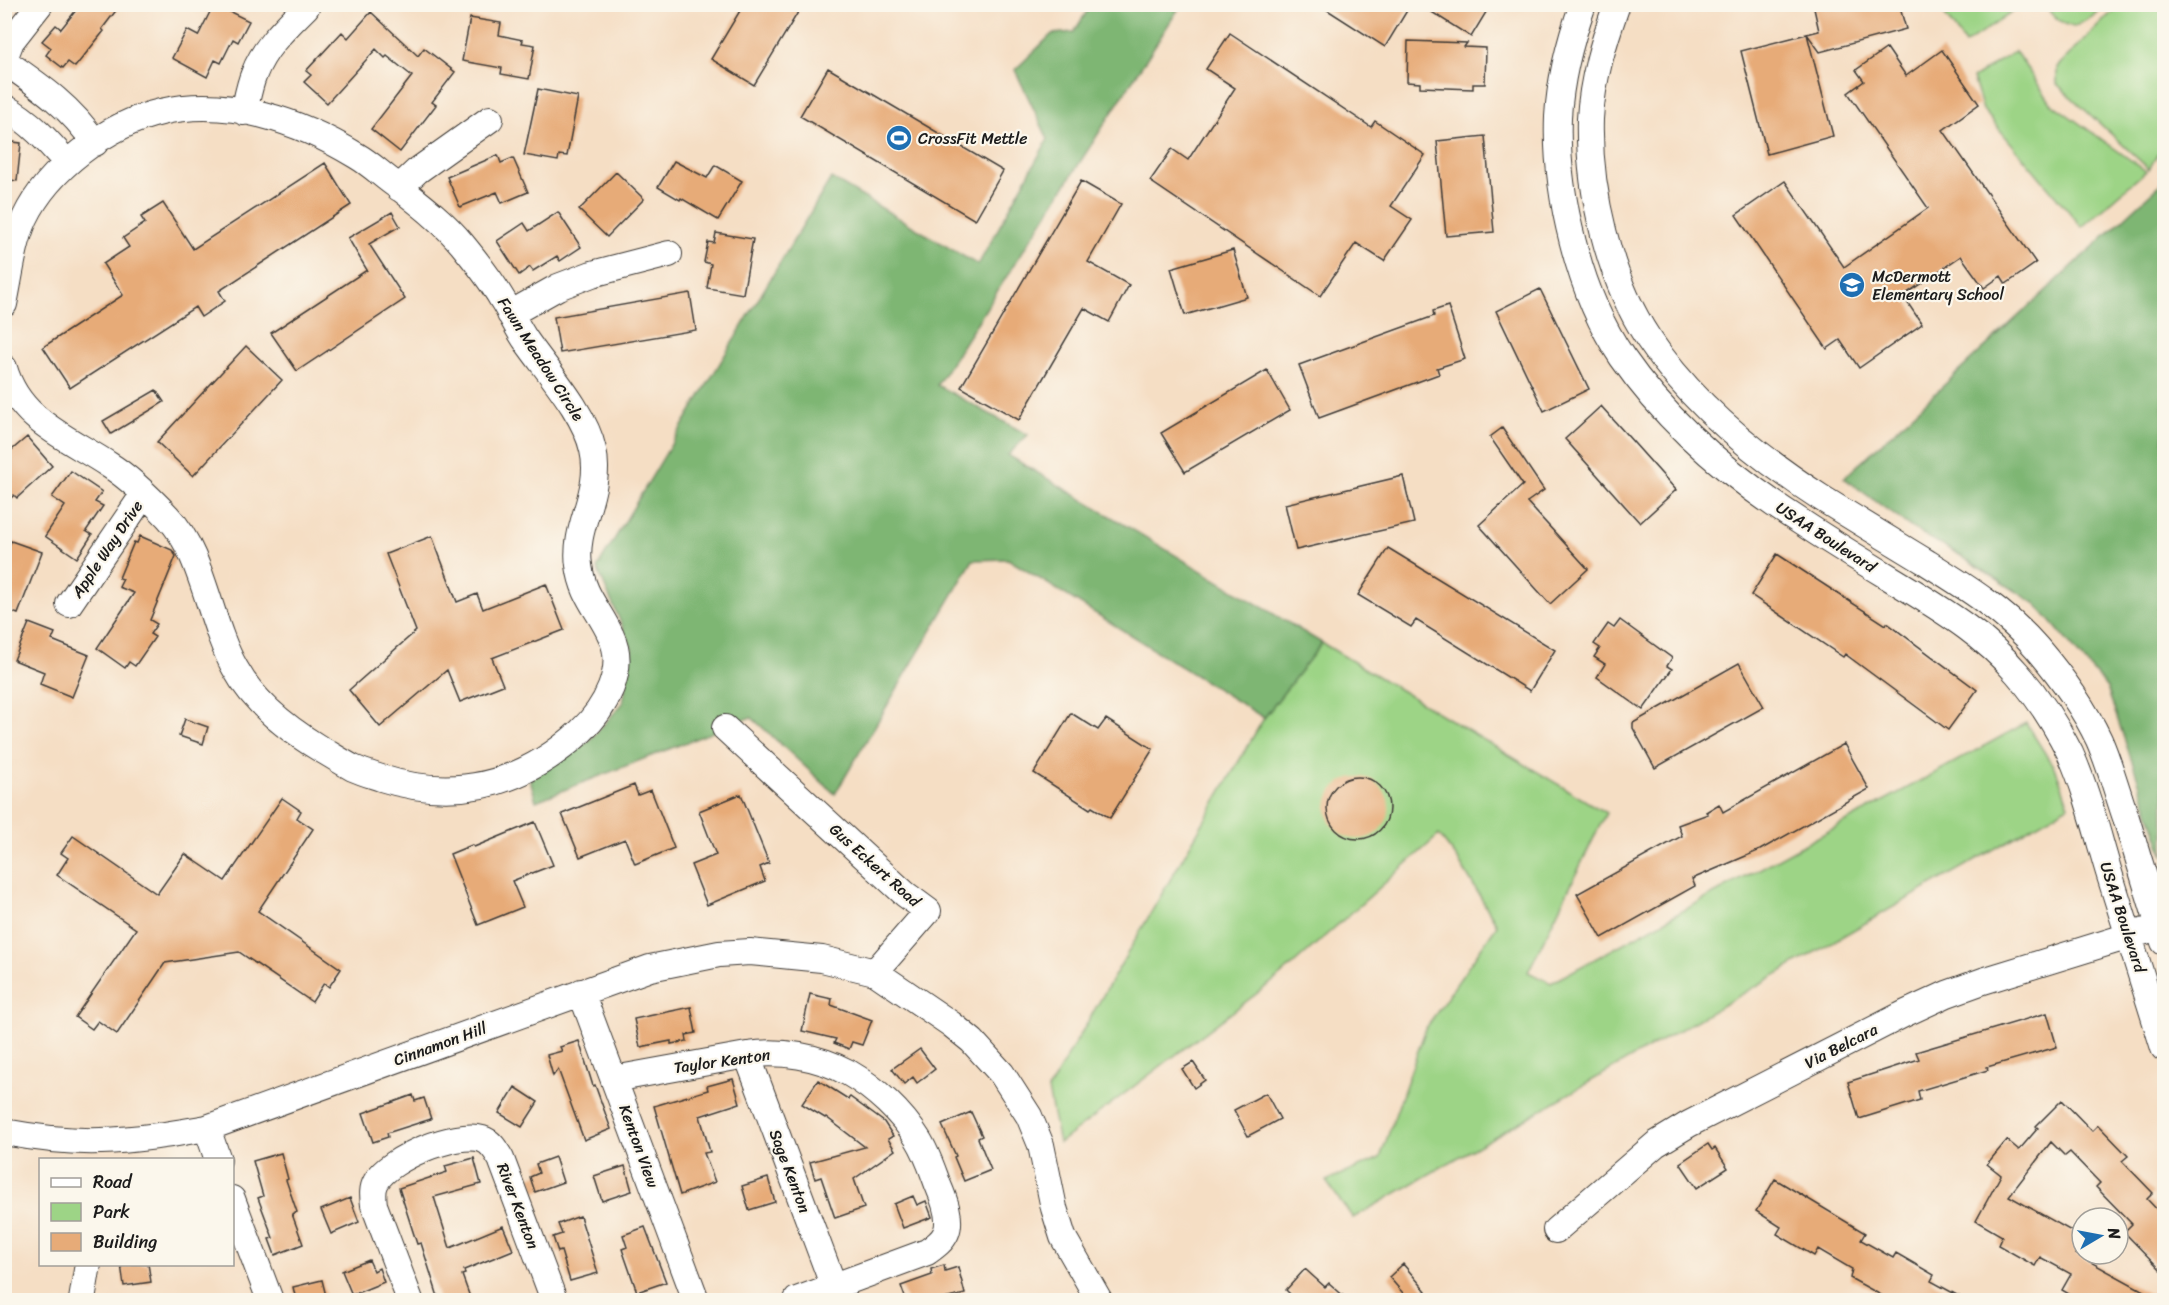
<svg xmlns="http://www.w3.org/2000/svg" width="2169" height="1305" viewBox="0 0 2169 1305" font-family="Sriracha,sans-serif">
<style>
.green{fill:#9dd486;stroke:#5c7851;stroke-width:1.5}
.forest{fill:#7eb673;stroke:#4d6948;stroke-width:1.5}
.building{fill:#e7ab78}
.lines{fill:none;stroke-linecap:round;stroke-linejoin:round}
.minor-casing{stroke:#3d3935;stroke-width:28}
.minor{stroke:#fff;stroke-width:26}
.labels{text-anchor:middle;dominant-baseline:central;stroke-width:4.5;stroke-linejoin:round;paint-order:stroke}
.poi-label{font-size:16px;fill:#1c1c1c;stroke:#fbf7ec;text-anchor:start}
.street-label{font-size:16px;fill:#1c1c1c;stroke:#fbf7ec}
</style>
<rect width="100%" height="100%" fill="#fbf7ec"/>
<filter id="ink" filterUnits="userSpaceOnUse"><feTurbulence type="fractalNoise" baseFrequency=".0167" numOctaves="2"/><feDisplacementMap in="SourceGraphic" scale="12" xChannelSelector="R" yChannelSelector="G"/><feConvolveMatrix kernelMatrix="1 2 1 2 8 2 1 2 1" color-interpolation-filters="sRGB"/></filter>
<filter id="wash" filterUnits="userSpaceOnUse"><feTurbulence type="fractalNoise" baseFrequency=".008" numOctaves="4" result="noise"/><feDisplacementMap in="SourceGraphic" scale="24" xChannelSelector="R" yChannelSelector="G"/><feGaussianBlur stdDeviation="1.35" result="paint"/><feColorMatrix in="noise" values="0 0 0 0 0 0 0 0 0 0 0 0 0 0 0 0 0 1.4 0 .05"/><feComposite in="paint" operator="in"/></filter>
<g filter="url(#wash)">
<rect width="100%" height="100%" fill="#f5dec4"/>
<path class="green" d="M1938,5H2023L1965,44Z
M2053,5V4L2104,5L2092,17L2074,27C2062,24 2056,19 2048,9Z
M2119,5H2157L2164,14V143L2149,169L2057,84V67Z
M2015,51L2051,103L2146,171L2082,227L1983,110L1973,78Z
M1322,643L1606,813L1528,972L1551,983L2026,723L2057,772L2069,806L1353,1218L1326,1181L1380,1158L1426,1028L1497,925L1457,858L1439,835L1280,976L1059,1143L1048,1090L1264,718Z"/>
<path class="forest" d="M1091,5H1181L937,385L1028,435L1008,455L1322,643L1264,718L1008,559L973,560L835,794L751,717L536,801L530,779L589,741L623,703L632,649L597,568L831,178L978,265L1048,139L1015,70L1052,34L1074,32Z
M2164,181V856L2107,688L2036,604L1958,554L1912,528L1844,478Z"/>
<g id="blocks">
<path class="building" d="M81,4H121L102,29L104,31L75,67L68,62L63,68L46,55L51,48L42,41L56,25L61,29Z
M214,4L249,21L238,42L233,39L221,63L215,60L207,77L172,58L187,30L198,36Z
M744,4H803L754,85L711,59Z
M1318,4H1411L1385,47Z
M1419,4H1491L1471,37Z
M1813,4H1899L1906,29L1820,52L1807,34L1819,31Z
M371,12L418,56L424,48L455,72L432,102L436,105L400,152L371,129L412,76L387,56L385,58L376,49L327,103L304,82L311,75L306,71L342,32L348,38Z
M470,18L501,23L499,35L523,40L522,43L535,45L529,79L501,74L502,68L462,61Z
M1230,33L1371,127L1375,121L1425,155L1391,206L1412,220L1384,261L1356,243L1320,296L1150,181L1172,149L1188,160L1235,88L1206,69Z
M1807,34L1833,136L1767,154L1741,51Z
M1408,41L1467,43L1464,47L1486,48L1485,84H1473V89L1420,87V83L1407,82Z
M1887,48L1906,76L1942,50L1979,104L1943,130L2036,263L2006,284L2001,276L1984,288L1961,256L1903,296L1922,324L1859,368L1840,340L1827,349L1736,215L1785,181L1844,267L1928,208L1848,93L1864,81L1856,70Z
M828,68L1003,171L975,220L800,116Z
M538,89L578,97L567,156L559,155L558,161L524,155Z
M1485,136L1494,232L1446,236L1437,141Z
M4,141L21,143L17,181L4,179Z
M498,155L501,163L513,158L528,192L502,203L497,192L460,207L447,177Z
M674,161L707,178L715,165L742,181L718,220L681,198L680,200L658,187Z
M325,163L351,205L219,291L225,301L201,317L195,307L70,388L43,347L123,295L103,264L129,247L123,238L145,223L141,217L163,203L193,249Z
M616,172L644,199L607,237L579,210Z
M1081,181L1121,204L1088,262L1129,285L1109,322L1084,308L1019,420L961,387Z
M392,212L400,226L369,244L405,299L297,371L271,333L367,270L348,238Z
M558,212L581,247L560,261L557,256L533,271L530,267L519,275L497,241L524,223L529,231Z
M716,233L753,239L743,294L707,288L711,264L704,262L708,242L714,243Z
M1233,250L1247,297L1185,315L1171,268Z
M1540,289L1589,389L1544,411L1496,311Z
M690,293L696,330L560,353L554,317Z
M1448,306L1465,359L1437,368L1439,374L1319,418L1299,365L1434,316L1433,311Z
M246,346L282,380L193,476L157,442Z
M1267,370L1290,410L1185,472L1161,433Z
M156,390L164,402L111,434L103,421Z
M1601,406L1676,490L1640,523L1565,439Z
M1502,428L1544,490L1527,502L1588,569L1550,604L1479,525L1523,485L1490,437Z
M27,437L52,466L17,498L14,495L4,505V464L11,458L7,454Z
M71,471L102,492L95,502L103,506L86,531L92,535L77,558L45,536L65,506L52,497Z
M1403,476L1414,523L1296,550L1285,504Z
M140,536L172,550L176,556L150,620L157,624L150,634L155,637L135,666L129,662L125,668L97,648L134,593L119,587L123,579L119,578L134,542L137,543Z
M432,536L457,602L477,594L483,609L546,584L564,630L492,658L503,685L460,702L447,670L380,727L349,690L416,631L386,554Z
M11,541L42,552L18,614L4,609V546L8,548Z
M1388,548L1555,650L1530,691L1416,620L1411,627L1358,595Z
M1777,554L1886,625L1887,623L1977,690L1948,730L1845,654L1843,657L1751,595Z
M1620,620L1672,658L1667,666L1672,669L1643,710L1597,677L1605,664L1594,657L1600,648L1594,644L1608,624L1614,628Z
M29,623L55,633L52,640L89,655L72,697L40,684L44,672L14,660Z
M1739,663L1764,707L1655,768L1633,728V723Z
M1071,713L1098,730L1106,719L1153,749L1110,818L1092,807L1090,809L1034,773Z
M185,719L208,727L203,744L179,736Z
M1844,744L1869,789L1760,850L1692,879L1695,886L1602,938L1577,894L1682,836L1678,825L1708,814L1706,812L1719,804L1723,812Z
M1327 808a31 31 0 1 1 62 0a31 31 0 1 1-62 0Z
M634,785L638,795L651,790L674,848L635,864L625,839L580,857L562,814Z
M741,794L769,863L760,867L765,881L707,905L691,865L716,855L699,811Z
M282,798L301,811L297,818L313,829L258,911L341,969L329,987L324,983L312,1002L239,952L165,963L117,1034L98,1021L92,1029L75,1017L136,929L57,875L68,858L61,853L73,836L157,894L185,854L225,881Z
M535,822L553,865L512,881L523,907L478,925L450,854L472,845L474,847Z
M810,994L832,999L831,1005L872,1020L862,1045L852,1042L849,1049L834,1043L836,1039L802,1031Z
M691,1007L696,1033L686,1035L687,1041L671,1044V1041L640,1047L634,1019Z
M2047,1013L2057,1047L1987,1067L1988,1070L1918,1091L1920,1100L1859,1119L1848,1082L1919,1059L1916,1052Z
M579,1041L593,1086L595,1085L611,1129L584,1140L558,1069L553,1076L547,1055L562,1051L560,1047Z
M920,1049L935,1069L917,1083L913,1077L904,1084L892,1069Z
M1193,1062L1205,1080L1194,1088L1182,1069Z
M733,1079L740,1103L700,1116L710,1152L704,1153L715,1182L680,1195L654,1106L708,1090L707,1086Z
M818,1080L848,1099L850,1097L884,1122L893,1136L888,1139L895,1150L854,1179L864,1208L835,1218L821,1177L815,1179L810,1162L865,1147L826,1117L825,1118L802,1104Z
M515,1087L538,1102L522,1127L499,1113Z
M1266,1093L1280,1119L1248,1136L1234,1110Z
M413,1095L415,1101L424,1098L431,1119L387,1133L388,1137L373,1142L363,1113Z
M2062,1100L2092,1131L2098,1125L2128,1156L2122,1161L2153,1193L2147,1199L2164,1217V1273L2124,1232L2132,1224L2096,1187L2100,1183L2070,1152L2065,1156L2051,1142L2009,1196L2082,1237V1243L2076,1254L2160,1300H2079L2062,1290L2071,1274L2040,1257L2035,1266L1998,1245L2002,1236L1976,1221L2001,1175L1987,1164L2007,1140L2019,1150L2038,1128L2036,1126Z
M971,1112L982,1136L978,1138L991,1170L964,1181L954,1157L956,1156L942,1125Z
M1708,1144L1712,1150L1715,1148L1728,1168L1697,1188L1680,1163Z
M281,1153L288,1179L286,1180L297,1212L292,1214L303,1244L275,1255L269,1239L273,1238L258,1198L263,1196L253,1161Z
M555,1157L563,1182L535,1192L530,1177L539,1173L536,1164Z
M474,1158L481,1184L434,1197L450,1248L503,1226L513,1250L464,1270L465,1274L462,1275L471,1300H439L421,1243L417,1244L399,1188L447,1172L445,1166Z
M625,1166L632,1191L602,1201L594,1176Z
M768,1178L775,1202L749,1210L742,1186Z
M1775,1179L1865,1233L1861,1240L1893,1258L1896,1253L1934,1275L1931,1281L1966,1300H1890L1850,1278L1852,1269L1818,1249L1814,1256L1777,1234L1781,1227L1756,1211Z
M913,1196L917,1205L926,1201L932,1217L903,1228L894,1204Z
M350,1198L359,1222L331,1234L321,1210Z
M580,1216L598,1273L570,1281L561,1251L558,1252L553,1237L562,1234L558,1224Z
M645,1227L666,1282L637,1292L622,1249L627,1247L623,1235Z
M369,1260L374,1271L379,1268L384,1282L352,1295L342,1271Z
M121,1264H148L151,1282L124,1286Z
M1403,1264L1426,1291L1415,1300H1409L1389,1277Z
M944,1265L945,1271L958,1267L965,1294L940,1300H906L901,1286L932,1275L931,1269Z
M1305,1269L1325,1287L1329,1283L1348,1300H1296L1286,1290Z
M322,1280L327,1300H296L293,1287Z"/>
</g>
</g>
<g filter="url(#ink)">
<use href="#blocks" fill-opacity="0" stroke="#3d3935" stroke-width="1.5"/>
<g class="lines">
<g class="minor-casing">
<path id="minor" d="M1583,4C1570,41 1560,79 1558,117C1555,193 1579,294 1622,357C1669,425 1732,478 1801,522C1837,546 1874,568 1910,590C1949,614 1987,638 2017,673C2038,697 2056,725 2070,753C2087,790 2098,837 2110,876C2128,933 2146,990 2164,1048
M1617,4C1604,41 1592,79 1590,119C1588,190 1609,279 1648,338C1691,403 1755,455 1820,497C1855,519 1890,540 1926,562C1966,587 2005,611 2037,648C2061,676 2083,706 2099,740C2110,765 2117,792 2126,818C2139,860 2151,901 2164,942
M4,59L11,41L40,4
M4,61C40,86 71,107 95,143
M4,107C30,121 48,141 67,163
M244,112C247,99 249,86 254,74C264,47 286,27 306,7
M399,188L417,171L490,119
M4,304C10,276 13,244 25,218C48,169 108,124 161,112C228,96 300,121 357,156C371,164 383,176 396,185C420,204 443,221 462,244C476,261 491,280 502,299C511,313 517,328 527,342C548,372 585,413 593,450C603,492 573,526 579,565C583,597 599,609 611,636C627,669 605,709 580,732C522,785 456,802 381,778C372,775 362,772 353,768C342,762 331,755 319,748C286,728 254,703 235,668C209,622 203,553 168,517C151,499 130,478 109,465C67,437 19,421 4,368
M510,314L558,287L592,274L669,254
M69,604L144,494
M725,728L905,894L928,911L875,972
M581,992L696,1300
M747,1055L834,1287
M614,1079L747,1055C781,1050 818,1056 849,1073C875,1088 902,1113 918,1139C927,1153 932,1169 938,1185C944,1199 952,1219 946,1233C942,1242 934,1247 927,1252L797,1300
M207,1128L218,1160
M4,1132C36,1138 69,1142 101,1141C137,1140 172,1134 207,1128L650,968L719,954L750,952L822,959L875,972L951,1024L972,1041L1002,1074L1029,1116L1041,1145L1054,1208L1063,1237L1099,1300
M232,1199L270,1300
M1556,1230L1656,1144L1689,1124L1906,1013L1947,994L1983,981L2145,931
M82,1300L88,1264
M410,1300L374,1205C373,1196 372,1189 376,1182C389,1158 456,1131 482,1139C492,1142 496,1151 501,1159L554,1300"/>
</g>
<use href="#minor" class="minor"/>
</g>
</g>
<defs>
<g id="stadium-disc" transform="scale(1.35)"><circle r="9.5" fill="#1f6fb2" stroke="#fbf7ec"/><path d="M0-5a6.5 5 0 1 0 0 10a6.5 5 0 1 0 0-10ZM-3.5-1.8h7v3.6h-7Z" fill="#fff"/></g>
<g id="school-disc" transform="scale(1.35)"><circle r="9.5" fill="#1f6fb2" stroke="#fbf7ec"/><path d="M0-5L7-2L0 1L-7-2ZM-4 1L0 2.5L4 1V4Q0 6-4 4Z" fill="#fff"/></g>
</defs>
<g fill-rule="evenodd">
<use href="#stadium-disc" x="899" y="138"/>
<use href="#school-disc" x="1852" y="285"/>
</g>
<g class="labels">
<g class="poi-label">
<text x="918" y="138">CrossFit Mettle</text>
<text x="1872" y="276">McDermott<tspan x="1872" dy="18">Elementary School</tspan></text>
</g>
<g class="street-label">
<text transform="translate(541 359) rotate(57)">Fawn Meadow Circle</text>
<text transform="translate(1826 537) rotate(33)">USAA Boulevard</text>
<text transform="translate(107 549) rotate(-56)">Apple Way Drive</text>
<text transform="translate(875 865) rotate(42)">Gus Eckert Road</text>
<text transform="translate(2123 917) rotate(72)">USAA Boulevard</text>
<text transform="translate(440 1044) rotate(-20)">Cinnamon Hill</text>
<text transform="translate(1841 1046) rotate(-27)">Via Belcara</text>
<text transform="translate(722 1061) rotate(-8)">Taylor Kenton</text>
<text transform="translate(639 1146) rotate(70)">Kenton View</text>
<text transform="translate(790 1171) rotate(69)">Sage Kenton</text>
<text transform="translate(518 1206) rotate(69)">River Kenton</text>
</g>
</g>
<rect width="2169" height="1305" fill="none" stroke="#fbf7ec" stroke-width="24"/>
<rect x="39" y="1158" width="195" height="108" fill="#fbf7ec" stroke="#a29f99" stroke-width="1.5"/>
<rect x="51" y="1178" width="30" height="9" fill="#ffffff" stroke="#a29f99" stroke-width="1.5"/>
<text x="93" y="1188" font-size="18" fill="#1c1c1c">Road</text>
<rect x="51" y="1203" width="30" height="18" fill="#9dd486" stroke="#a29f99" stroke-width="1.5"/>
<text x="93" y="1218" font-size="18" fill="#1c1c1c">Park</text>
<rect x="51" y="1233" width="30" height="18" fill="#e7ab78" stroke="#a29f99" stroke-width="1.5"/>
<text x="93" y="1248" font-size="18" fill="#1c1c1c">Building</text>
<g transform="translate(2100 1236) rotate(80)"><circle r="28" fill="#fbf7ec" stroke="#a29f99" stroke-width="1.5"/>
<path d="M0-4.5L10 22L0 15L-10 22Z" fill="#1f6fb2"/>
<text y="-9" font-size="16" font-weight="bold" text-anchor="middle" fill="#1c1c1c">N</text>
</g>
</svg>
